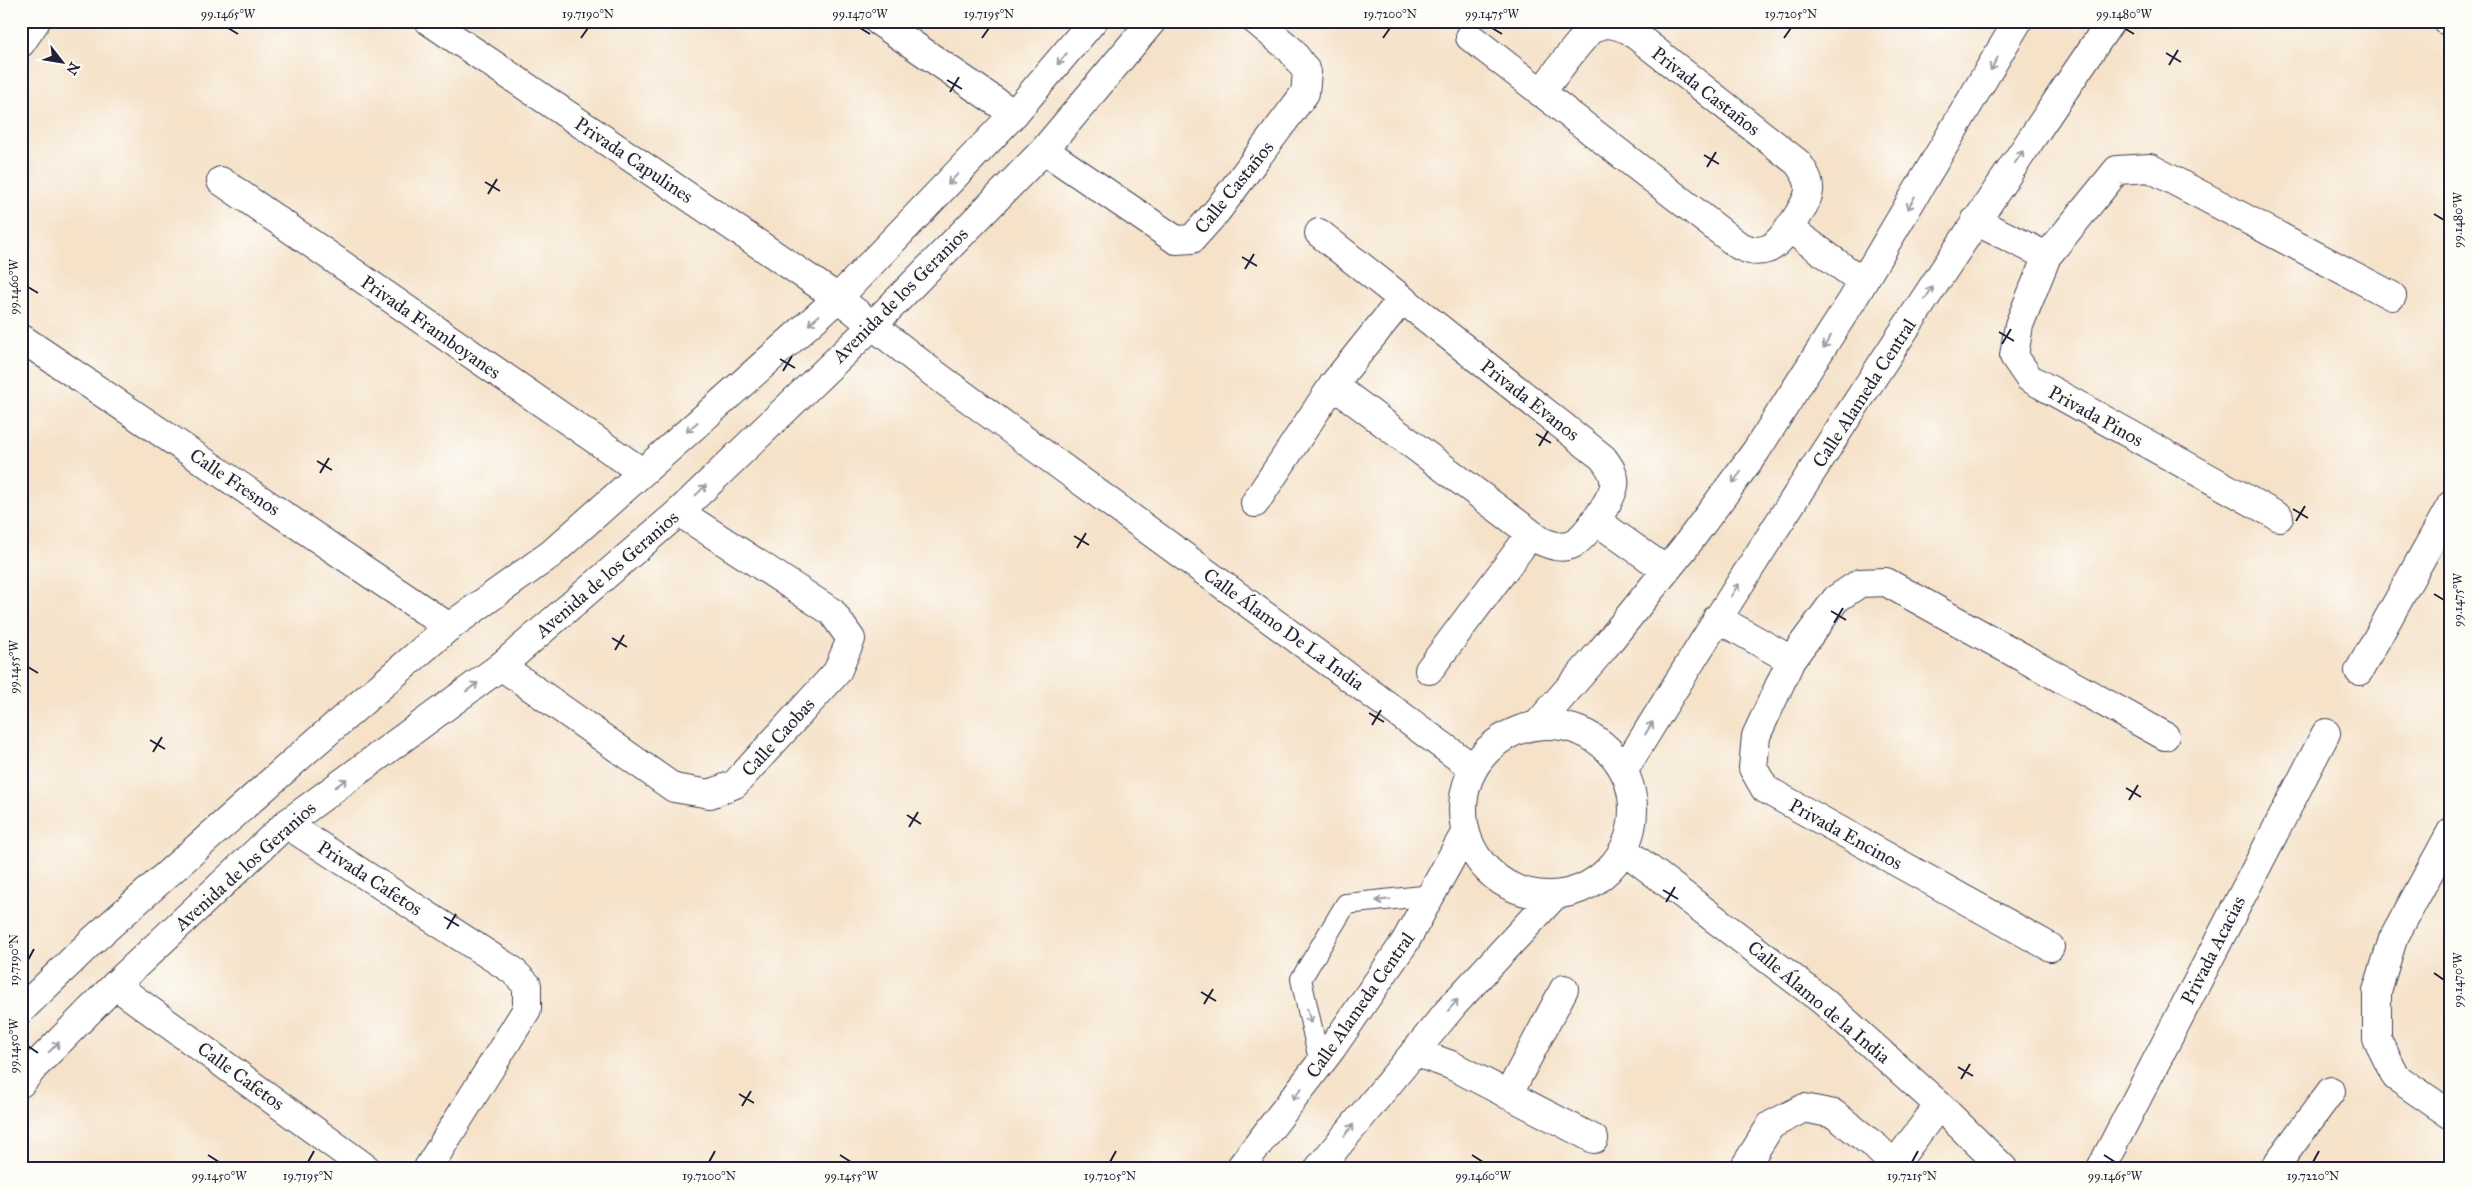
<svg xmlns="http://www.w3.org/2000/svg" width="2472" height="1189" viewBox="0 0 2472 1189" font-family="'IM FELL Great Primer',serif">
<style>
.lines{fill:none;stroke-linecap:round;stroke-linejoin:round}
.lane-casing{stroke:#423f50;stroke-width:22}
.street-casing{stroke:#423f50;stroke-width:30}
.secondary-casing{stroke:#423f50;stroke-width:30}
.lane{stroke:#fff;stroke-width:20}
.street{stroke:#fff;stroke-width:28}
.secondary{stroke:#fff;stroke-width:28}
.oneway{stroke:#9c9ca7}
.ticks{fill:none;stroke:#22223b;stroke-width:2}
.labels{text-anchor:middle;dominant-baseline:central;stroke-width:4.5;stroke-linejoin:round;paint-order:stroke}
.street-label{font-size:19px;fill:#22223b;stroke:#fdfcf7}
.neatline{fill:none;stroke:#22223b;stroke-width:2}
.ticks-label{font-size:12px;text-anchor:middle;fill:#22223b}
</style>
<rect width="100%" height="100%" fill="#fdfcf7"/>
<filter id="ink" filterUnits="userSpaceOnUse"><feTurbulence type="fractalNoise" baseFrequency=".02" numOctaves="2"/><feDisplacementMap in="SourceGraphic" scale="10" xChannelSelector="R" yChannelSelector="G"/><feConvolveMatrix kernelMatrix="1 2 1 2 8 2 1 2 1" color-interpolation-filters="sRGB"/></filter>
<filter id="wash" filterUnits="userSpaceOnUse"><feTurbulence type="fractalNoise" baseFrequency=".0096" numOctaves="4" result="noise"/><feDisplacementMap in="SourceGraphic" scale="20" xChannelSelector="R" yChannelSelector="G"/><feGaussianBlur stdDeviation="1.12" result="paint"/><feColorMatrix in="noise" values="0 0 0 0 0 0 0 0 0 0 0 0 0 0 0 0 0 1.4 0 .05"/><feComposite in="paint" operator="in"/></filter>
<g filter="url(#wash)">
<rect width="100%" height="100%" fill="#f5e2c9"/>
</g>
<g filter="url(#ink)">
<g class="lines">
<g class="lane-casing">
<path id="lane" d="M1320,1064L1301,979L1346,904L1432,895"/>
</g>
<g class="street-casing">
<path id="street" d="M429,21L838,298L928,369L1473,768
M878,21L1014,114
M2447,21L2451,23
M1470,37L1738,245C1748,250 1756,253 1767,249C1781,245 1807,205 1809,191C1810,180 1804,172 1798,163L1629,30C1619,26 1610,22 1599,26C1585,30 1552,79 1541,93
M21,43L36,21
M1044,150L1176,240L1192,239L1217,211L1305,93L1307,72L1291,50L1256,21
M221,181L642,472
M1975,221L2047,256
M1789,228L1863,282
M1319,233L1603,458C1609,466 1616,475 1614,486C1612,500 1584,540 1571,545C1560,549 1551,545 1541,541L1333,385
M21,338L449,627
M1255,503L1333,385L1402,299
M2279,517L2029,378L2014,356L2019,325L2047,256L2117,170L2150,168L2392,296
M1595,520L1666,570
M1717,618L1791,660
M501,666L674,788L710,794L735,784L837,672L851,639L832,612L679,512
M1429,670L1531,534
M2359,671L2451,505
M1463 810a85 85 0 1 1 170 0a85 85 0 1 1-170 0Z
M1537,725L1602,650L1685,547L1756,451L1853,299L2018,21
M1624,770C1779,516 1944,267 2111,21
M286,824L512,970L527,985V1009L428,1168
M2451,832L2393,939L2377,991V1039L2396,1077L2451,1115
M1624,850L1823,1001L1939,1105L2003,1168
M2050,947L1765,789L1753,768L1756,736L1791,660L1836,599L1860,583L1886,582L2165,736
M115,985L366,1168
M1414,1052L1451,1065L1594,1139
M1508,1095L1564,989
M1894,1165L1939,1105
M1240,1168L1332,1048L1405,942L1465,833
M1319,1168L1454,1004L1554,896
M1744,1168L1771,1125L1804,1108L1834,1114L1876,1147L1897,1168
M2101,1168L2326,733
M2274,1168L2331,1091"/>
</g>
<g class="secondary-casing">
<path id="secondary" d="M21,1010L91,942L308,749L449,627L551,554L838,298L1014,114L1093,21
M21,1083L35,1066L115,985L286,824L501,666L679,512L873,325L1044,150L1152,21"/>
</g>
<use href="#lane" class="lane"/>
<use href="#street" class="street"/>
<use href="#secondary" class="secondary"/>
</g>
<defs><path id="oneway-shaft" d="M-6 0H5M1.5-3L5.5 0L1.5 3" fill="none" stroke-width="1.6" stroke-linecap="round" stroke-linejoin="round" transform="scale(1.25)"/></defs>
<g class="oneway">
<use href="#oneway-shaft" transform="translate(1062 59) rotate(130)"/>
<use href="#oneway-shaft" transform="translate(1994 64) rotate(119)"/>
<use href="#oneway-shaft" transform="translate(2019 157) rotate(-56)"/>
<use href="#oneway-shaft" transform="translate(953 179) rotate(134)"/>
<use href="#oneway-shaft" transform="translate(1911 203) rotate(121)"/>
<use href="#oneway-shaft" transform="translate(1929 293) rotate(-57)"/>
<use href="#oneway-shaft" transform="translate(814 320) rotate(139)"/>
<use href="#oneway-shaft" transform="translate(1827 342) rotate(122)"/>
<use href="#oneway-shaft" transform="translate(692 427) rotate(139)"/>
<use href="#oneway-shaft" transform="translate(1737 477) rotate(127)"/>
<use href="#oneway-shaft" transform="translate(701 490) rotate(-44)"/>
<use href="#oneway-shaft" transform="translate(1735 590) rotate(-57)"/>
<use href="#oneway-shaft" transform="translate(472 687) rotate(-36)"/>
<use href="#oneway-shaft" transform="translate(1649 728) rotate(-59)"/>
<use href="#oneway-shaft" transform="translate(341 783) rotate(-36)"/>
<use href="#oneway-shaft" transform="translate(1383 900) rotate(174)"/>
<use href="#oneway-shaft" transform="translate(1453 1005) rotate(-49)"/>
<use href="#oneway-shaft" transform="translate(1309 1016) rotate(77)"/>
<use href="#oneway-shaft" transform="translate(54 1047) rotate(-45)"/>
<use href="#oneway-shaft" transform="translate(1297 1094) rotate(128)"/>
<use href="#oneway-shaft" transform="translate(1349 1130) rotate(-51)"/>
</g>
</g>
<path class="ticks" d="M228,28L238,34M860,28L870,34M1492,28L1502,34M2124,28L2134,34M581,38L588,28M982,38L989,28M1383,38L1390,28M1784,38L1791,28M2166,53L2181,62M2169,65L2178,50M947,80L962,89M950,92L959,77M1704,155L1719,164M1707,167L1716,152M485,182L500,191M488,194L497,179M2434,214L2444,220M1242,257L1257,266M1245,269L1254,254M28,287L38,293M1999,332L2014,341M2002,344L2011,329M780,359L795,368M783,371L792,356M1536,434L1551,443M1539,446L1548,431M317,461L332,470M320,473L329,458M2293,509L2308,518M2296,521L2305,506M1074,536L1089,545M1077,548L1086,533M2434,594L2444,600M1831,611L1846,620M1834,623L1843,608M612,638L627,647M615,650L624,635M28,667L38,673M1369,713L1384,722M1372,725L1381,710M150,740L165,749M153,752L162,737M2126,788L2141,797M2129,800L2138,785M907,815L921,824M909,827L918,812M1663,890L1678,899M1666,902L1675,887M444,917L459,926M447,929L456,914M28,960L34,949M2434,973L2444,980M1201,992L1216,1001M1204,1004L1213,989M28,1046L38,1053M1958,1067L1973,1076M1961,1079L1970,1064M739,1094L754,1103M742,1106L751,1091M208,1155L219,1162M840,1155L851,1162M1472,1155L1483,1162M2104,1155L2115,1162M308,1162L314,1151M709,1162L715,1151M1110,1162L1116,1151M1912,1162L1918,1151M2313,1162L2319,1151"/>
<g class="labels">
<g class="street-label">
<text transform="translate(1706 91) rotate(38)">Privada Castaños</text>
<text transform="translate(634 160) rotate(34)">Privada Capulines</text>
<text transform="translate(1234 187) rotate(-51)">Calle Castaños</text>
<text transform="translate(900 295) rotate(-45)">Avenida de los Geranios</text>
<text transform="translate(431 327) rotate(35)">Privada Framboyanes</text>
<text transform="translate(1864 393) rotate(-57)">Calle Alameda Central</text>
<text transform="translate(1530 400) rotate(38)">Privada Evanos</text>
<text transform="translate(2096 416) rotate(29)">Privada Pinos</text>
<text transform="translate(235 482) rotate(34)">Calle Fresnos</text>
<text transform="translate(607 574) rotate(-41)">Avenida de los Geranios</text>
<text transform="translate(1284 629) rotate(36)">Calle Álamo De La India</text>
<text transform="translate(778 737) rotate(-48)">Calle Caobas</text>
<text transform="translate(1846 834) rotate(29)">Privada Encinos</text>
<text transform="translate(245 866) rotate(-42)">Avenida de los Geranios</text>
<text transform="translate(370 878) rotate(33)">Privada Cafetos</text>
<text transform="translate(2213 950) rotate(-63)">Privada Acacias</text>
<text transform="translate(1819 1002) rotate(40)">Calle Álamo de la India</text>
<text transform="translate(1360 1005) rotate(-55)">Calle Alameda Central</text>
<text transform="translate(241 1076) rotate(36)">Calle Cafetos</text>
</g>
</g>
<rect width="2472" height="1189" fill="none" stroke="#fdfcf7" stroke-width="55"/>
<g transform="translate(62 62) rotate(121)" stroke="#fdfcf7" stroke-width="4" paint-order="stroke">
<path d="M0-4L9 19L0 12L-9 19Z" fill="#22223b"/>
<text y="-8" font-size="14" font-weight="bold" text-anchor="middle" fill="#22223b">N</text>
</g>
<rect x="28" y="28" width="2416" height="1134" class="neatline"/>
<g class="ticks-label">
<text x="228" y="18">99.1465°W</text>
<text x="588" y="18">19.7190°N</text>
<text x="860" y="18">99.1470°W</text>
<text x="989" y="18">19.7195°N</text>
<text x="1390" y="18">19.7200°N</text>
<text x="1492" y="18">99.1475°W</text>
<text x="1791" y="18">19.7205°N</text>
<text x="2124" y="18">99.1480°W</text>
<text transform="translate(2458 220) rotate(-90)" y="4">99.1480°W</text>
<text transform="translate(14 287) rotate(-90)" y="4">99.1460°W</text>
<text transform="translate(2458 600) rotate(-90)" y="4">99.1475°W</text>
<text transform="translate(14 667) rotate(-90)" y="4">99.1455°W</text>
<text transform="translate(14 960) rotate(-90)" y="4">19.7190°N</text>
<text transform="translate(2458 980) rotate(-90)" y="4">99.1470°W</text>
<text transform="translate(14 1046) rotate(-90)" y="4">99.1450°W</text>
<text x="219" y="1180">99.1450°W</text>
<text x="308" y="1180">19.7195°N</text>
<text x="709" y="1180">19.7200°N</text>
<text x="851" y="1180">99.1455°W</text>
<text x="1110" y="1180">19.7205°N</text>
<text x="1483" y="1180">99.1460°W</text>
<text x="1912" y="1180">19.7215°N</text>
<text x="2115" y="1180">99.1465°W</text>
<text x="2313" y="1180">19.7220°N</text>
</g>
</svg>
